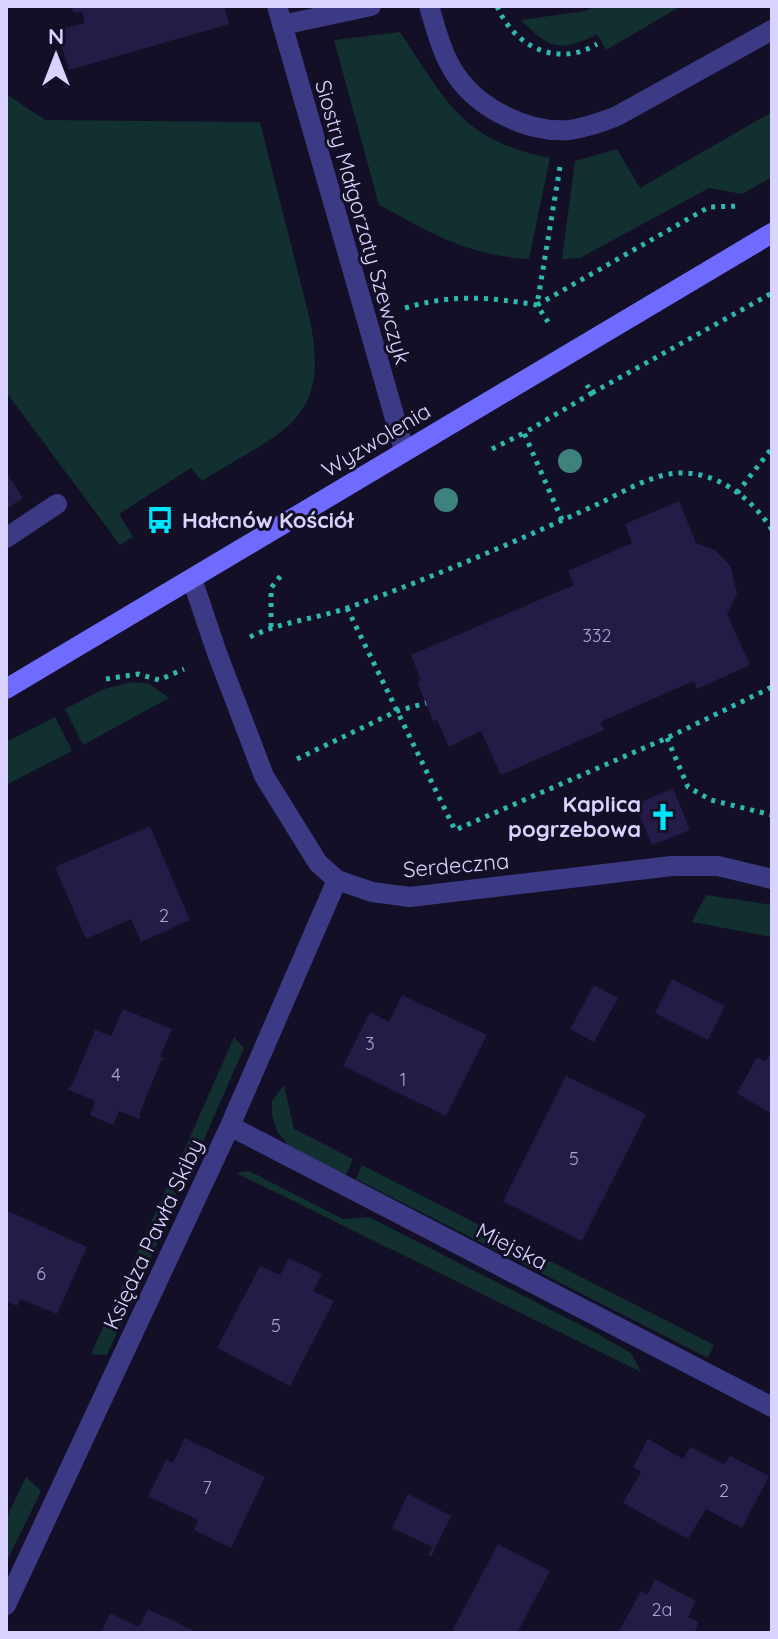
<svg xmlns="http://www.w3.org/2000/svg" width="778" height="1639" viewBox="0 0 778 1639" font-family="Quicksand,sans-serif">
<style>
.green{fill:#12302f}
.building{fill:#241b47}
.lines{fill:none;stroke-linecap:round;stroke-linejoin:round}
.path{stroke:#2fb8b0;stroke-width:5;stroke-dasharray:4 6;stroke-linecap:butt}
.lane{stroke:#3d3a85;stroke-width:20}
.street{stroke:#3d3a85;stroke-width:20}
.secondary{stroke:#6f6bff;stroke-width:20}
.tree{fill:#3d827b}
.labels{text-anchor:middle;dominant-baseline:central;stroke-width:6;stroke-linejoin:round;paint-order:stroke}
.number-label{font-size:18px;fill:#aca6d1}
.street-label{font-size:22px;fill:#d9d4ff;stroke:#130f26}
.poi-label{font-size:22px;font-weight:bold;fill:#d9d4ff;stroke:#130f26;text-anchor:start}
</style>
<rect width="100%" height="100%" fill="#130f26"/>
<path class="green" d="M596,6H681L606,50L597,34C561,53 549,49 521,20L585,11Z
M400,32C447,102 461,140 550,158L529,259C468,256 432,233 379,205L334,40Z
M6,94L45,120L260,122L309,316C333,423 281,431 202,481L191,468L119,514L133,537L120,545L6,392Z
M772,112V177L742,194L709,188L580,258L562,259L575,161L617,149L640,188Z
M133,682L149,684L169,698L83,745L65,709L104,689Z
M55,717L72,751L6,785V742Z
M706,895L772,905V937L692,922Z
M234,1037L244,1048L198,1153H183Z
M284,1085L294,1129L353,1159L346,1175L294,1152L278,1133L272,1115V1101Z
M362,1165L714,1345L708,1358L356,1179Z
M249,1171L343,1219L369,1217L594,1332L631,1353L641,1372L236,1173Z
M168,1185L178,1197L107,1355L91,1354Z
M26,1477L41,1491L6,1563V1519Z"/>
<path class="building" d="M71,6H224L229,24L69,70L57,30L85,23L82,12L74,13Z
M6,472L23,498L6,509Z
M679,501L696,543L715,550L731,567L737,594L727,614L750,665L697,689L694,681L600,722L604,730L501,775L481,731L449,747L437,720L433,721L417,682L421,680L411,655L574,585L568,571L632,543L625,524Z
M673,788L690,830L652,845L635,805Z
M150,826L190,920L141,942L131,919L86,939L55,867Z
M672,979L725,1006L708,1040L655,1013Z
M594,985L618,998L594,1042L570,1029Z
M402,995L487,1035L446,1116L343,1066L370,1012L389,1022Z
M123,1009L172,1029L160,1057L165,1059L161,1061L139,1115L141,1116L139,1119L119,1111L113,1125L90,1115L95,1101L67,1089L71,1087L94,1033L93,1029L111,1036Z
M772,1050V1114L737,1093L757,1057L766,1061Z
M566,1076L646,1114L582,1241L503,1201Z
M6,1210L87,1247L57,1314L20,1299L17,1306L6,1301Z
M289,1258L322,1274L313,1291L334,1301L290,1386L217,1348L260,1266L280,1275Z
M185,1438L265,1477L231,1548L194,1530L198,1520L148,1496L166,1460L173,1463Z
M648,1439L683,1459L690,1447L724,1464L730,1456L769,1476L742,1528L706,1509L688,1539L623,1503L641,1472L633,1467Z
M408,1494L451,1516L431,1557L428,1555L433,1547L392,1528Z
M498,1544L550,1571L517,1633H451Z
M655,1579L696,1601L688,1617L699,1622L694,1633H618L641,1591L647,1595Z
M148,1609L199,1633H101L110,1613L139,1627Z"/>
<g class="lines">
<path class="path" d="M497,6C514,47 558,68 597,44
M560,167L537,305L709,207L740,206
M405,308C451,294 490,297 537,305L548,322
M592,393L772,293
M492,449L524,433
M737,493L772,448
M562,520L524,433L592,393L587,385
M347,608L455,830L667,738L772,687
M271,627V588L282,574
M250,637C282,621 317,619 350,607C434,577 517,541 598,504C624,492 654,472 684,473C720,473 754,501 772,530
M106,679L138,674L159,680L184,669
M667,738L688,787L711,800L772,815
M297,759L397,711L426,703"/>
<path class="lane" d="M429,6C436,29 442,55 456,75C479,109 528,133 569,130C586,128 601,122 617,116L772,30
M282,25L371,6
M6,538L57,504"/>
<path class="street" d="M277,6L404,450
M192,579L217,653L264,776L318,863L337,880L372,892L410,897L672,866H718L772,879
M230,1126L772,1407
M6,1605L230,1126L337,880"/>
<path class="secondary" d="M6,689L772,233"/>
</g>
<g class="tree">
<circle cx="570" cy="461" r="12"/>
<circle cx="446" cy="500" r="12"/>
</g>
<defs>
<g id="bus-bare" transform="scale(2.16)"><path d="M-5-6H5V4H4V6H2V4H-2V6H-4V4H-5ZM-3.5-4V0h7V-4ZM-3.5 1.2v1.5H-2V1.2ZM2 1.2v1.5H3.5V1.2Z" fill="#00e5ff" stroke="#130f26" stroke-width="2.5" paint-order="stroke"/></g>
<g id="church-bare" transform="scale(2.16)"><path d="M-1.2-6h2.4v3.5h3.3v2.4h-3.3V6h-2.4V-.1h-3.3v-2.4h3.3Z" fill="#00e5ff" stroke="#130f26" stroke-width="2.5" paint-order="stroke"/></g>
</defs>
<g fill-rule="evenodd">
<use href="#bus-bare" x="160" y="520"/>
<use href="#church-bare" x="663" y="817"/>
</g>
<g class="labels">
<g class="number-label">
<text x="597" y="635">332</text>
<text x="164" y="915">2</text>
<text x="370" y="1043">3</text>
<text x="116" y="1074">4</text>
<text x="403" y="1079">1</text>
<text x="574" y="1158">5</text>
<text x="41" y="1273">6</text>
<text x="276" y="1325">5</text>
<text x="207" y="1487">7</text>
<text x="724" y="1490">2</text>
<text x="662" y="1609">2a</text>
</g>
<g class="street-label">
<text transform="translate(363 222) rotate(74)">Siostry Małgorzaty Szewczyk</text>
<text transform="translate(376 440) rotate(-31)">Wyzwolenia</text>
<text transform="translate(456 865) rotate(-5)">Serdeczna</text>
<text transform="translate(153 1234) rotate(-65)">Księdza Pawła Skiby</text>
<text transform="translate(512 1246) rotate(27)">Miejska</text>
</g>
<g class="poi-label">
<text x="182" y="520">Hałcnów Kościół</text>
<text x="641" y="804" text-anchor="end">Kaplica<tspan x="641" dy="25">pogrzebowa</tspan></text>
</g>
</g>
<rect width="778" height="1639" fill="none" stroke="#d9d4ff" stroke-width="16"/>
<g transform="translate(56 56)" stroke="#130f26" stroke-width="6" paint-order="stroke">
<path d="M0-6L14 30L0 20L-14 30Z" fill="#d9d4ff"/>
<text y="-12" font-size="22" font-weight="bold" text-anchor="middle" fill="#d9d4ff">N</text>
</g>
</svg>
